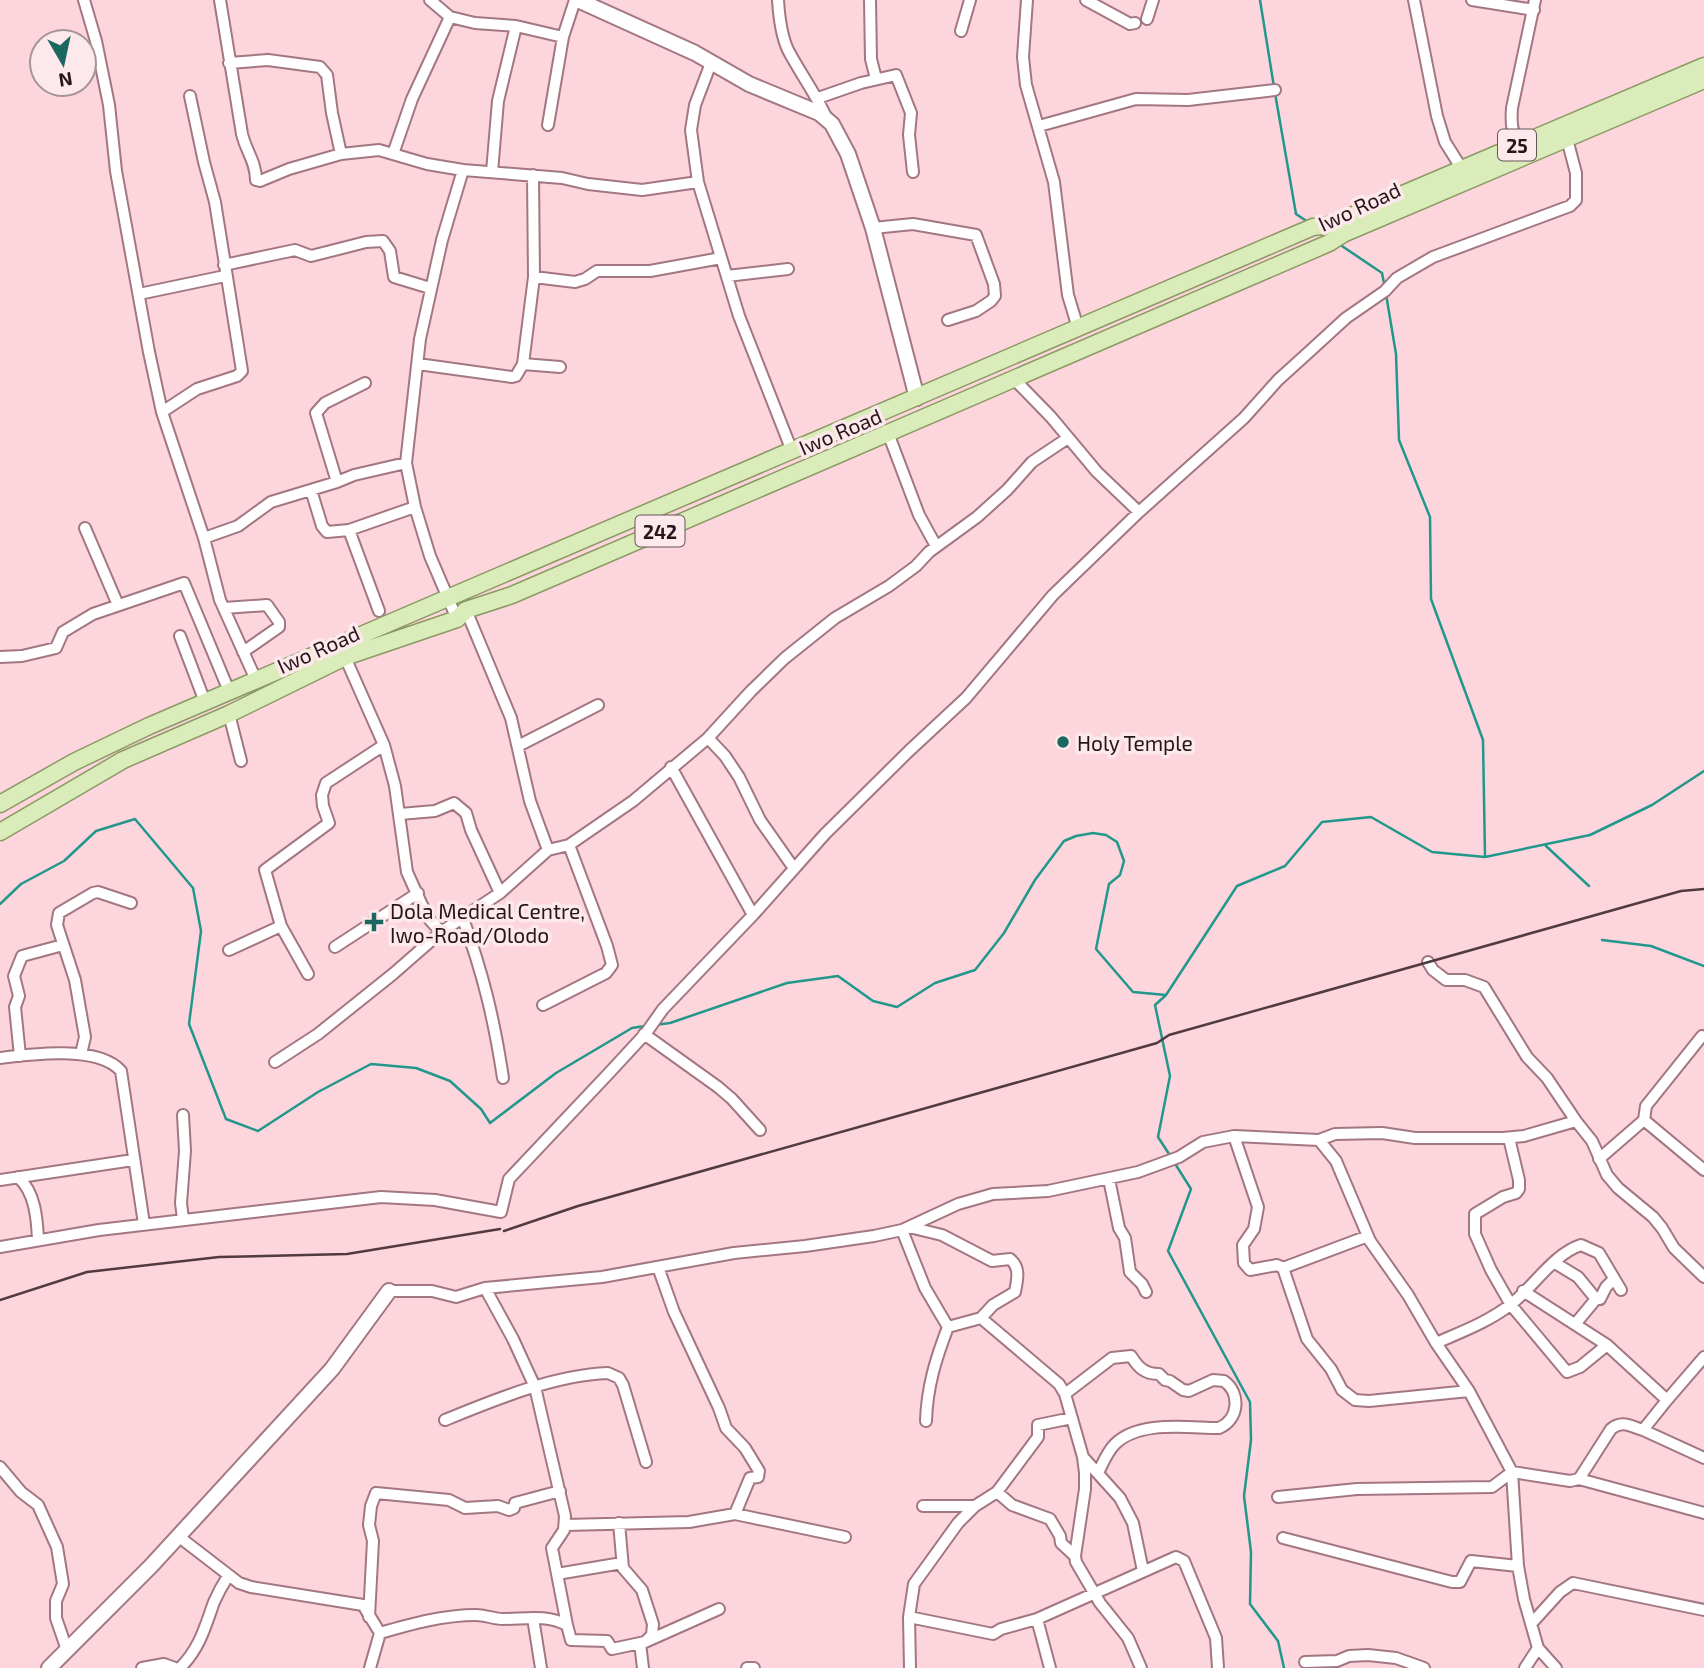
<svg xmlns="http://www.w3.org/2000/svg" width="1704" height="1668" viewBox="0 0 1704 1668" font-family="'Exo 2',sans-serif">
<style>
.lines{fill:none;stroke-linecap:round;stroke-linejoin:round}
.stream{stroke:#22978b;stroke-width:2.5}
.street-casing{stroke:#a37781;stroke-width:14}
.secondary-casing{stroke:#a37781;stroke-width:18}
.primary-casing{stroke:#8b9963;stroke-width:19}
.street{stroke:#fff;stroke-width:10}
.secondary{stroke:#fff;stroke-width:14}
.primary{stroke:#daecb9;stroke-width:16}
.rail{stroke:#513b40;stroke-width:2.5}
.poi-dot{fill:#1c675f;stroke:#fde9ec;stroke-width:2.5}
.labels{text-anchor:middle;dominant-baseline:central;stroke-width:7;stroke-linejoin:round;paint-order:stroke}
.shield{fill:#fde9ec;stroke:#665558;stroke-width:2}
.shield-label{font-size:19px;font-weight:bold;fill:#261519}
.street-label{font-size:21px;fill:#261519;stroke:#fde9ec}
.poi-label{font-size:21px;fill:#261519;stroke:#fde9ec;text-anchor:start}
</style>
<rect width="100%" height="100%" fill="#fdd5dd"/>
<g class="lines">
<path class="stream" d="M1260,0L1274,87
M1275,93L1296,214L1308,222
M1339,244L1382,273L1385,288
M1386,294L1396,354L1399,440L1430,517L1431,599L1483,740L1485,856
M1546,846L1589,886
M0,904L21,884L64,861L96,831L135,819L193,888L201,931L189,1024L226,1119L258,1131L318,1092L371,1064L416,1068L450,1081L481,1109L490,1123L556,1073L632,1028L645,1026
M1602,940L1651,946L1704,966
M1165,996L1155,1005L1170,1076L1158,1137L1171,1157
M655,1025L670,1023L787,983L838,976L873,1001L897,1007L935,983L975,970L1004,933L1035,880L1064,841L1076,836L1093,833L1106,835L1117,842L1124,861L1120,875L1109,884L1096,949L1133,992L1166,995L1237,886L1285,866L1322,822L1371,817L1432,852L1485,857L1590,835L1652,805L1704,771
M1174,1162L1191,1189L1168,1251L1250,1402L1251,1440L1244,1496L1251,1552L1250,1604L1278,1641L1284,1668"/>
<g class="street-casing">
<path id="street" d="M84,0L96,41L109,105L116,171L149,352L162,412L204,538L220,600L256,680
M220,0L242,134C246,151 256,162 256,180L260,181L289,169L341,154L379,150L427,164L463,170L562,178L588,184L642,190L698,182
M430,0L450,17L475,23L516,26L563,37
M778,0C779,16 781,35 788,50C800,73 816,94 827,119
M870,0L871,59L876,79
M1027,0L1023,57L1026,85L1054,182L1068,295L1078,328
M1086,0L1130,24L1135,23
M1414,0L1437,116L1445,142L1462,169
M1472,0L1534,10
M1147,19L1153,0
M961,31L970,0
M229,63L268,60L320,67L327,75L332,113L341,154
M711,63L695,105L691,130L698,182L739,316L792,451
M818,98L861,83L896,75L911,113L909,135L913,172
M548,125L563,37L575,0
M1039,126L1136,99L1188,100L1275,90
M1520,144C1511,132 1511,122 1512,108L1535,0
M393,154L412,99L450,17
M492,172L498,101L516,26
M873,228L913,224L976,235L994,284L995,296L991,301L976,311L948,320
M224,265L295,250L311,256L366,242L383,241L390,251L394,277L430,288
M727,276L788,269
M534,277L575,282L585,279L597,271H650L721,258
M139,294L225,276
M418,364L512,377L516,376L523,364L560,367
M523,364L534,277L533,175
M162,412L197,389L237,376L242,371L215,202L204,162L190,96
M888,433L919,515L936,546
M337,482L316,413L325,403L365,383
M311,490L322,526L327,532L349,530L415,507
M1139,512L1244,418L1278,380L1310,351L1346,318L1385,291L1397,278L1433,257L1570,206L1576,200V173L1567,139
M85,528L118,605
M349,530L379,611
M204,538L238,526L271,502L337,482L354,475L406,463
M224,608L267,605L279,622V627L243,652
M466,610L511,718L530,801L548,850
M457,619L430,556L415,507L406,463L420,339L442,240L463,170
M180,636L205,702
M0,657L22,656L56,648L63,632L93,614L184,583L229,691
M345,657L384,745L395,786L407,872L421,903L430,920L441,932
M229,714L241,761
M708,738L725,756L739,777L760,820L793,867
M518,746L598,705
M671,767L753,915
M400,814L435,811L454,803L466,813L471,830L500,893
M462,916C483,973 494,1019 503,1078
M335,947L418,893
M229,950L281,926
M1428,962L1433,970L1446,980H1465L1484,987L1527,1057L1547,1078L1576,1121L1592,1141L1607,1175L1618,1188L1653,1217L1662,1228L1674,1248L1704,1277
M308,974L281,926L265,870L329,823L323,806L322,795L326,783L384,745
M543,1005L606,973L612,965L607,946L569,845
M644,1034L718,1087L732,1099L760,1130
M81,1054L85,1037L75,980L57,925L59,913L93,893L98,892L131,903
M20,1056L15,1007L19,996L14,976L22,956L63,945
M0,1058C31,1054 98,1045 121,1071L144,1224
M275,1062L318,1034L393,974L441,932L500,893L548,850L569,845L633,801L708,738L751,691L785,658L835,618L889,586L916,566L929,552L977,517L1007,490L1032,462L1068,438
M183,1115L185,1151L181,1203L183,1219
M1644,1120L1704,1170
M1234,1136L1258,1207L1254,1229L1243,1245L1244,1263L1250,1270L1277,1265L1283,1268L1307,1339L1331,1369L1342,1390L1355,1400L1369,1401L1469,1391
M1509,1138L1519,1180V1189L1516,1193L1503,1197L1475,1214V1234L1491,1270L1511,1305L1567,1372L1580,1367L1607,1345
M1319,1140L1336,1161L1370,1241L1408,1295L1436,1343L1469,1391L1512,1472L1518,1566L1524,1599L1538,1648L1556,1668
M1599,1159L1644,1120L1646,1106L1702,1036
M18,1177C35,1192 37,1218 38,1239
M1109,1179L1119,1228L1125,1238L1130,1272L1142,1284L1146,1292
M0,1180L133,1160
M909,1227L942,1235L992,1261L1010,1259C1021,1268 1017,1280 1015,1292L993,1305L981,1318
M902,1230L925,1288L948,1327L981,1318L1059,1384L1065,1394L1083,1457L1085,1473V1489L1075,1556L1076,1562L1100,1603L1128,1638L1141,1668
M0,1247L99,1230L381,1197L435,1200L501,1212L509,1179L610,1072L646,1033L663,1009L753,915L825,834L910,750L966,698L1053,595L1139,512L1097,472L1051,417L1014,379
M1555,1263L1578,1277L1596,1299
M1283,1268L1368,1236
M485,1288L513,1339L535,1387L565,1516L564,1530L552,1548L567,1625
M389,1291H432L456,1297L485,1288L602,1277L734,1253L805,1246L874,1236L902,1230L958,1204L993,1194L1048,1191L1138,1172L1179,1157L1203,1142L1234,1136L1319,1140L1335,1134L1382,1133L1415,1138H1503L1524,1136L1576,1121
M1523,1291L1607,1345L1667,1400L1643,1430L1704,1458
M1576,1323L1596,1299H1600L1606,1287L1614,1279
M1436,1343C1461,1332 1488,1322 1510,1305C1532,1289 1553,1254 1581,1245L1599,1253L1621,1290
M1065,1394L1112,1358L1131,1356C1138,1367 1144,1374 1159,1374L1165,1380L1170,1381L1183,1390L1189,1391L1213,1380L1224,1381C1241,1393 1239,1420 1219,1428C1188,1428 1139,1420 1115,1444C1107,1452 1103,1463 1098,1473
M1667,1400L1704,1357
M445,1420C494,1400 554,1375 608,1373L619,1378L623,1385L646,1462
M926,1421C927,1387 936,1358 948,1327
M1083,1457L1120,1498L1133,1523L1143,1571
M0,1467L21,1492L38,1505L57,1547L63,1584L56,1601V1618L67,1650
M1579,1479L1611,1429C1622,1420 1630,1426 1643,1430
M997,1492L1012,1505L1050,1519L1060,1536L1061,1543L1075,1556
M1278,1497L1357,1489L1492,1487L1512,1472L1570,1481L1579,1479L1704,1513
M923,1506H975
M735,1514L845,1537
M619,1523L623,1568L642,1590L653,1624L652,1635L647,1640
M565,1525L689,1522L735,1514L750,1478L758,1477L759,1471L745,1448L726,1428L719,1408L674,1312L658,1267
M178,1536L239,1583L251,1587L363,1605L380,1633L370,1668
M1283,1538L1452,1582H1460L1471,1561L1518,1566
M557,1574L622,1563
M369,1617L373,1541L369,1525L371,1506L376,1493L449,1500L465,1508L498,1506L509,1510L514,1508L515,1503L560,1491
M909,1617L993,1634L1001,1629L1037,1619L1176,1557L1184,1561L1216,1638L1218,1668
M533,1618L541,1668
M1037,1619L1050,1668
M1531,1624L1560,1592L1573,1583L1704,1610
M380,1633C411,1624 443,1615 476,1615C485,1615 494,1619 503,1619C525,1619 546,1614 567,1625L571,1640L607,1641L612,1649L645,1642L719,1609
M640,1643L643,1668
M1305,1662L1337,1661L1349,1656L1368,1655L1396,1658L1424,1668
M142,1668L164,1664L175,1668
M180,1668C200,1648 205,1627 214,1602C218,1593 223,1584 228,1576
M747,1668H754
M910,1668L909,1617L914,1584L958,1523L975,1506L997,1492L1038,1437V1425L1072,1418
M1525,1668L1538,1648"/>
</g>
<g class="secondary-casing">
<path id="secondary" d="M578,0L695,53L749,84L819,113L832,124L848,154L873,228L917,398
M49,1668L151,1566L332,1369L389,1291"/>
</g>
<g class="primary-casing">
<path id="primary" d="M0,804L74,762L149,726L1313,227L1330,225L1704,66
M0,832L123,760L229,714L345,657L457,619L466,610L512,595L1329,243L1343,234L1704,80"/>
</g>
<use href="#street" class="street"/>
<use href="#secondary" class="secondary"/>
<use href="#primary" class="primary"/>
<path class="rail" d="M504,1231L578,1206L1157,1043L1169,1035L1681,891L1704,889
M0,1300L87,1272L219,1257L347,1254L500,1229"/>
</g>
<g class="poi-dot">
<circle cx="1063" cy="742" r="7"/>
<path d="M370.5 911.5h7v7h7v7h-7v7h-7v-7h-7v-7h7z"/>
</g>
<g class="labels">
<g class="shield">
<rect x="1498" y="129.5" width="38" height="31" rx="5"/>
<rect x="635.5" y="515.5" width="49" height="31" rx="5"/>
</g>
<g class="shield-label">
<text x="1517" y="145">25</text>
<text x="660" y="531">242</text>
</g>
<g class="street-label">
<text transform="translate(1359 206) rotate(-25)">Iwo Road</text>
<text transform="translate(840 431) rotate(-23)">Iwo Road</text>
<text transform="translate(318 649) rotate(-24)">Iwo Road</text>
</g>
<g class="poi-label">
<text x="1077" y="742">Holy Temple</text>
<text x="390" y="910">Dola Medical Centre,<tspan x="390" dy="24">Iwo-Road/Olodo</tspan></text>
</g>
</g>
<g transform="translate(63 63) rotate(171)"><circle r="33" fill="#fde9ec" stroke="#a79498" stroke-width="2"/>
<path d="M0-5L12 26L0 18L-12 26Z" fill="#1c675f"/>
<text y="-10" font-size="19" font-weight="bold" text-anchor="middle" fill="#261519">N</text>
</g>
</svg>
